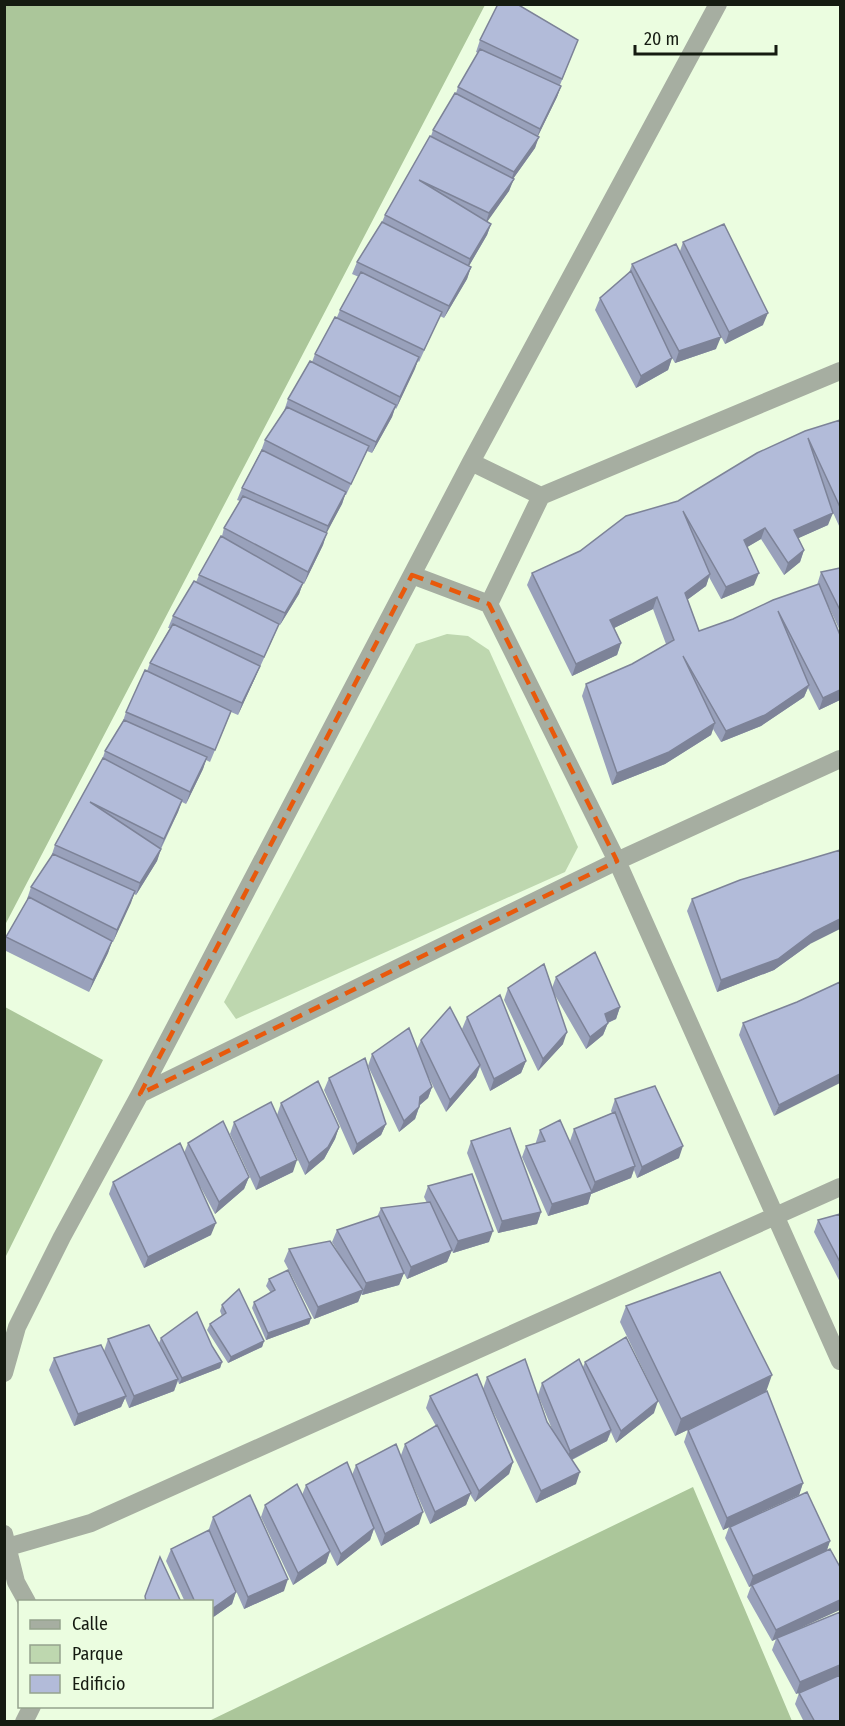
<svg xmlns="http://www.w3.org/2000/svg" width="845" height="1726" viewBox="0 0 845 1726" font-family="'Fira Sans Condensed',sans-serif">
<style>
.green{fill:#bed7af}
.forest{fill:#abc69a}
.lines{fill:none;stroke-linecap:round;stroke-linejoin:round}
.street{stroke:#a6aea1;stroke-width:18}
.wall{fill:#99a1bb}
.shaded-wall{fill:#7d8398}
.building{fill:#b2bbd9;stroke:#7d8398;stroke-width:1.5}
.marked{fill:none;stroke:#e8590c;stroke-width:4.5;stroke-dasharray:12 8;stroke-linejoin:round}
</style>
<rect width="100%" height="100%" fill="#ebfde0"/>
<path class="green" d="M447,634L468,636L489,650L578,847L565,872L236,1019L224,1002L416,644Z"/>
<path class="forest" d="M5,4L485,5L5,925L4,5Z
M5,1007L103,1060L5,1258Z
M693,1487L792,1721H209Z"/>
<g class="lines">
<path class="street" d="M471,462L541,496L840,371
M412,575L489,604L617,861L840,1361
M489,604L541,496
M140,1094L617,861L840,759
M4,1373L17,1327L62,1237L140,1094L471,462L718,4
M4,1534L16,1582L27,1602
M8,1547L91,1523L840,1187
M24,1722L32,1706"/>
</g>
<path class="wall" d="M480,40H578L560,85L561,86L557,97L538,136L535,148L513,179L509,191L487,221L491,224L487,235L469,266L471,267L467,279L444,318L440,316L419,362L418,361L396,409L395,408L392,417L372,453L367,451L346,495H345L342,504L326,533L323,545L304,584L303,583L299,594L280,625L277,623L279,624L274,636L255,678L238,715L231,712L210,762L206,760L203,769L186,804L182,802L178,812L161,849L157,861L136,895L134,894L113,942H112L108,953L89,992L4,950V942L6,937L28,899H27L31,887L51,857L55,845L101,763L105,751L122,724L126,712L147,671L150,663L170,628H168L173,616L196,582L199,575L222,536L224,528L240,501L237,500L242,488L261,451L265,440L284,411L288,399L312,362L315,354L337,317L340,310L359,277L352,274L357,262L382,222L385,215L431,136L433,130L456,93L458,87L478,53L476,52Z
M683,242L763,325L725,344L712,319L716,349L675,363L672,358L668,370L636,388L595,310L600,298L629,273L632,264L680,251Z
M840,420V528L830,506L828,525L798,538L804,550L800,562L784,575L761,539L747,547L754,585L721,599L709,577L706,586L687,600L699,631L733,619L817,585L821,572L840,568V631L829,607L840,700L819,710L808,688L804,697L761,726L721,742L713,729L711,735L665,764L612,785L582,696L586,684L632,664L666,644L653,609L614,628L621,643L617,655L572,676L527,585L532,573L580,551Z
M692,899L810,944L774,970L717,992L687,911Z
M556,977L620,1007L616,1019L608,1023L603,1035L586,1049L552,990L563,1044L538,1071L504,1000L508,988H552Z
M840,982L774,1116L739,1035L743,1023L797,1002Z
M467,1017L526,1061L521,1073L490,1091L480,1067L476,1077L446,1112L428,1076L432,1087L428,1098L420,1105L415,1119L399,1132L368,1066L372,1054L417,1049L421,1040L470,1046L462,1029Z
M329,1078L386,1124L381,1135L353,1155L324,1090Z
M615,1099L679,1158L637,1178L634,1170L631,1178L591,1194L588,1204L548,1216L522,1157L526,1146L536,1143V1142L540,1130L574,1152L570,1141L574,1129L612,1113L611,1111Z
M281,1103L339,1127L335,1139L324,1159L305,1175L277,1115Z
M234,1122L293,1172L256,1190L230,1134Z
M471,1141L541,1212L537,1224L498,1233L467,1153Z
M188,1143L249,1177L244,1189L215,1214L194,1175L211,1235L144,1268L109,1194L113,1182L184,1153Z
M428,1186L489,1242L453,1253L451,1248L452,1250L447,1262L407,1279L402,1269L404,1273L399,1285L362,1295L361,1294L358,1302L314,1319L284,1261L289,1249L341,1257L332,1242L337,1230L377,1217L381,1208L427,1203L424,1197Z
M840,1214V1282L814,1232L818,1220Z
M269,1279L311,1318L309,1324L266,1340L252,1308L254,1302L271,1293L266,1286Z
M222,1305L264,1341L262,1347L228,1363L207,1330L210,1324L222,1316L220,1311Z
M626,1306L766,1392L675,1436L620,1322Z
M161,1338L212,1346L222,1362L220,1368L179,1384L178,1381L174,1391L129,1408L125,1398L121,1407L74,1426L49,1370L54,1358L104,1351L108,1339L159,1343Z
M585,1362L654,1413L616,1443L611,1432L607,1441L572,1460L576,1484L536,1503L483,1390L513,1462L509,1474L475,1502L470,1494L466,1505L430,1524L407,1472L419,1524L381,1546L374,1529L370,1540L337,1566L330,1552L326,1563L293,1585L261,1517L265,1505L302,1495L306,1485L352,1475L356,1465L401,1455L405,1444L436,1426L426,1408L430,1396L483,1389L487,1377L547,1422L552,1429L538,1395L542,1383L583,1367Z
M688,1430L803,1483L799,1495L761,1512L830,1541L798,1629L840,1722H804L795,1704L799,1693L814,1686L796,1694L772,1650L776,1639L772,1641L747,1597L751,1586L749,1587L725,1538L729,1527L723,1530L684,1442Z
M213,1517L284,1591L244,1609L222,1559L236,1592L232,1604L212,1618V1602H185L166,1561L171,1549L209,1530V1529Z"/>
<path class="shaded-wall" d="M561,86L557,97L536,140L540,129Z
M539,137L535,148L510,183L514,172Z
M514,179L509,191L485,225L489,213Z
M491,224L487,235L466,271L470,259Z
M471,267L467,279L444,318L449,306Z
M768,313L763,325L725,344L729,332Z
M721,337L716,349L675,363L679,351Z
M419,357L415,369L396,409L400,397Z
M672,358L668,370L636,388L641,376Z
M396,405L392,417L372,453L376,442Z
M346,492L342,504L324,538L328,526Z
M833,513L828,525L790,542L794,530Z
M765,528L761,539L739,552L744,540Z
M327,533L323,545L304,584L308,572Z
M804,550L800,562L784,575L788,563Z
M759,573L754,585L721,599L726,587Z
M710,574L706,586L680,605L685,593Z
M303,583L299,594L280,625L285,613Z
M657,597L653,609L606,632L610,620Z
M621,643L617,655L572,676L576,664Z
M260,666L255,678L238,715L242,703Z
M809,685L804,697L761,726L721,742L726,731Z
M840,690V700L819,710L823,698Z
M715,723L711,735L665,764L612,785L617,773Z
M207,757L203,769L186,804L190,792Z
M182,800L178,812L159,851L164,839Z
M161,849L157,861L136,895L140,883Z
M135,891L131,903L113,942L117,930Z
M840,919V929L810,944L774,970L717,992L721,980L814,932Z
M112,941L108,953L89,992L93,980Z
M620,1007L616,1019L600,1026L605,1014Z
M608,1023L603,1035L586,1049L590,1037Z
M567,1032L563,1044L538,1071L543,1059Z
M526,1061L521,1073L490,1091L494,1079Z
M480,1065L476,1077L446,1112L450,1100Z
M840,1074V1083L774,1116L779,1105Z
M432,1087L428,1098L415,1109L420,1097Z
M419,1107L415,1119L399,1132L404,1121Z
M386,1124L381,1135L353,1155L357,1144Z
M339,1127L335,1139L324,1159L305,1175L309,1163Z
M683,1146L679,1158L637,1178L642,1167Z
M297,1160L293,1172L256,1190L260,1178Z
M635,1166L631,1178L591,1194L588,1204L548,1216L552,1204L591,1192L595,1182Z
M249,1177L244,1189L215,1214L219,1202Z
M541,1212L537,1224L498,1233L502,1221Z
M216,1223L211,1235L144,1268L148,1257Z
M493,1231L489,1242L453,1253L458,1241Z
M452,1250L447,1262L407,1279L411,1267Z
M404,1273L399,1285L362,1295L366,1283Z
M363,1290L358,1302L314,1319L318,1307Z
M311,1318L309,1324L266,1340L268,1333Z
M264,1341L262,1347L228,1363L231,1357Z
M222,1362L220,1368L179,1384L182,1378Z
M772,1375L766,1392L675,1436L681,1419Z
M178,1379L174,1391L129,1408L134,1396Z
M126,1396L121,1407L74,1426L78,1414Z
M658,1401L654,1413L616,1443L621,1431Z
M611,1430L607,1441L565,1463L570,1451Z
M513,1462L509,1474L475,1502L479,1491Z
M580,1472L576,1484L536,1503L541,1491Z
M803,1483L799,1495L723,1530L727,1518Z
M471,1493L466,1505L430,1524L435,1512Z
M423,1512L419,1524L381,1546L385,1534Z
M374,1528L370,1540L337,1566L341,1554Z
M830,1541L826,1553L749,1587L753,1576Z
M330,1551L326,1563L293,1585L298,1573Z
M288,1579L284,1591L244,1609L248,1597Z
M236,1592L232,1604L212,1618V1609Z
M840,1600V1610L772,1641L776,1630Z
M840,1665V1676L796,1694L800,1682Z"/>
<path class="building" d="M498,4H517L578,40L562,79L480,40Z
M480,49L561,86L540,129L458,87Z
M455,93L539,137L514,172L433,130Z
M430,136L514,179L489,213L419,180L491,224L470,259L385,215Z
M382,222L471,267L449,306L357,262Z
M724,224L768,313L729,332L683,242Z
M676,244L721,337L679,351L632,264Z
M631,271L672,358L641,376L600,298Z
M361,272L442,312L424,350L340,310Z
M335,317L419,357L400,397L315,354Z
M310,361L396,405L376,442L288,399Z
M287,407L369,446L351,484L265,440Z
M840,420V507L808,438L833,513L794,530L804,550L788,563L765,528L744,540L759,573L726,587L683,511L710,574L685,593L699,631L733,619L773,600L819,584L840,635V690L823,698L778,611L809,685L765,715L726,731L683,656L715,723L669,752L617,773L586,684L632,664L674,640L657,597L610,620L621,643L576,664L532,573L580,551L626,516L678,501L757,453L805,431Z
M262,450L346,492L328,526L242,488Z
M243,496L327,533L308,572L224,528Z
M221,536L303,583L285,613L199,575Z
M840,568V610L821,572Z
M194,581L279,624L264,657L173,616Z
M173,624L260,666L242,703L150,663Z
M145,670L231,711L215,750L126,712Z
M124,720L207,757L190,792L105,751Z
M103,758L182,800L164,839L90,802L161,849L140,883L55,845Z
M840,850V919L814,932L778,959L721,980L692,899L740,880Z
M53,854L135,891L117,930L31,887Z
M29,897L112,941L93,980L6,937Z
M595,952L620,1007L605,1014L608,1023L590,1037L556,977Z
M544,964L567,1032L543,1059L508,988Z
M840,982V1074L779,1105L743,1023L797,1002Z
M500,995L526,1061L494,1079L467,1017Z
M450,1007L480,1065L450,1100L421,1040Z
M409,1028L432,1087L420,1097L419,1107L404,1121L372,1054Z
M365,1058L386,1124L357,1144L329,1078Z
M318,1081L339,1127L328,1147L309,1163L281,1103Z
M655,1086L683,1146L642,1167L615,1099Z
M271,1102L297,1160L260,1178L234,1122Z
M615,1112L635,1166L595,1182L574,1129Z
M560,1120L592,1192L552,1204L526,1146L545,1141L540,1130Z
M223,1121L249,1177L219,1202L188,1143Z
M510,1128L541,1212L502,1221L471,1141Z
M180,1143L216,1223L148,1257L113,1182Z
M472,1174L493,1231L458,1241L428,1186Z
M430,1202L452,1250L411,1267L381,1208Z
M840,1214V1262L818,1220Z
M379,1216L404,1273L366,1283L337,1230Z
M330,1241L363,1290L318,1307L289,1249Z
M288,1270L311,1318L268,1333L254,1302L275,1290L269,1279Z
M720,1272L772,1375L681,1419L626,1306Z
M239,1289L264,1341L231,1357L210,1324L226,1313L222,1305Z
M197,1312L212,1346L222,1362L182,1378L161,1338Z
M149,1325L178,1379L134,1396L108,1339Z
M626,1337L658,1401L621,1431L585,1362Z
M101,1345L126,1396L78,1414L54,1358Z
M525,1359L547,1422L580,1472L541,1491L487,1377Z
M579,1359L611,1430L570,1451L542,1383Z
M477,1374L513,1462L479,1491L430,1396Z
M767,1391L803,1483L727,1518L688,1430Z
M437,1425L471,1493L435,1512L405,1444Z
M396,1444L423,1512L385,1534L356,1465Z
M347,1462L374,1528L341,1554L306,1485Z
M297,1484L330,1551L298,1573L265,1505Z
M807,1492L830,1541L753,1576L730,1527Z
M250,1495L288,1579L248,1597L213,1517Z
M209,1530L236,1592L212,1609V1602H195L171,1549Z
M830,1549L840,1567V1600L776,1630L752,1585Z
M160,1557L181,1602H146L145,1596Z
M840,1612V1665L800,1682L777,1638Z
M840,1675V1722H815L799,1693Z"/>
<path class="marked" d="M412,575L489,604L617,861L140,1094Z"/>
<rect width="845" height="1726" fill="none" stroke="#151b11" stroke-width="12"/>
<rect x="18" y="1600" width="195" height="108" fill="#ebfde0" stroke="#95a38d" stroke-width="1.5"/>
<rect x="30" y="1620" width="30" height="9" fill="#a6aea1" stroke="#95a38d" stroke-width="1.5"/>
<text x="72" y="1630" font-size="18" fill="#151b11">Calle</text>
<rect x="30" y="1645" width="30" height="18" fill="#bed7af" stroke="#95a38d" stroke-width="1.5"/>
<text x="72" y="1660" font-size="18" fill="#151b11">Parque</text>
<rect x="30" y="1675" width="30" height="18" fill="#b2bbd9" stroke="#95a38d" stroke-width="1.5"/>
<text x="72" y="1690" font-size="18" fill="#151b11">Edificio</text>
<path d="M635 45v9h141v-9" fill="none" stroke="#151b11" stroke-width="3"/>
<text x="644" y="45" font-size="18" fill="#151b11" stroke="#ebfde0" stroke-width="4.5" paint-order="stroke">20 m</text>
</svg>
